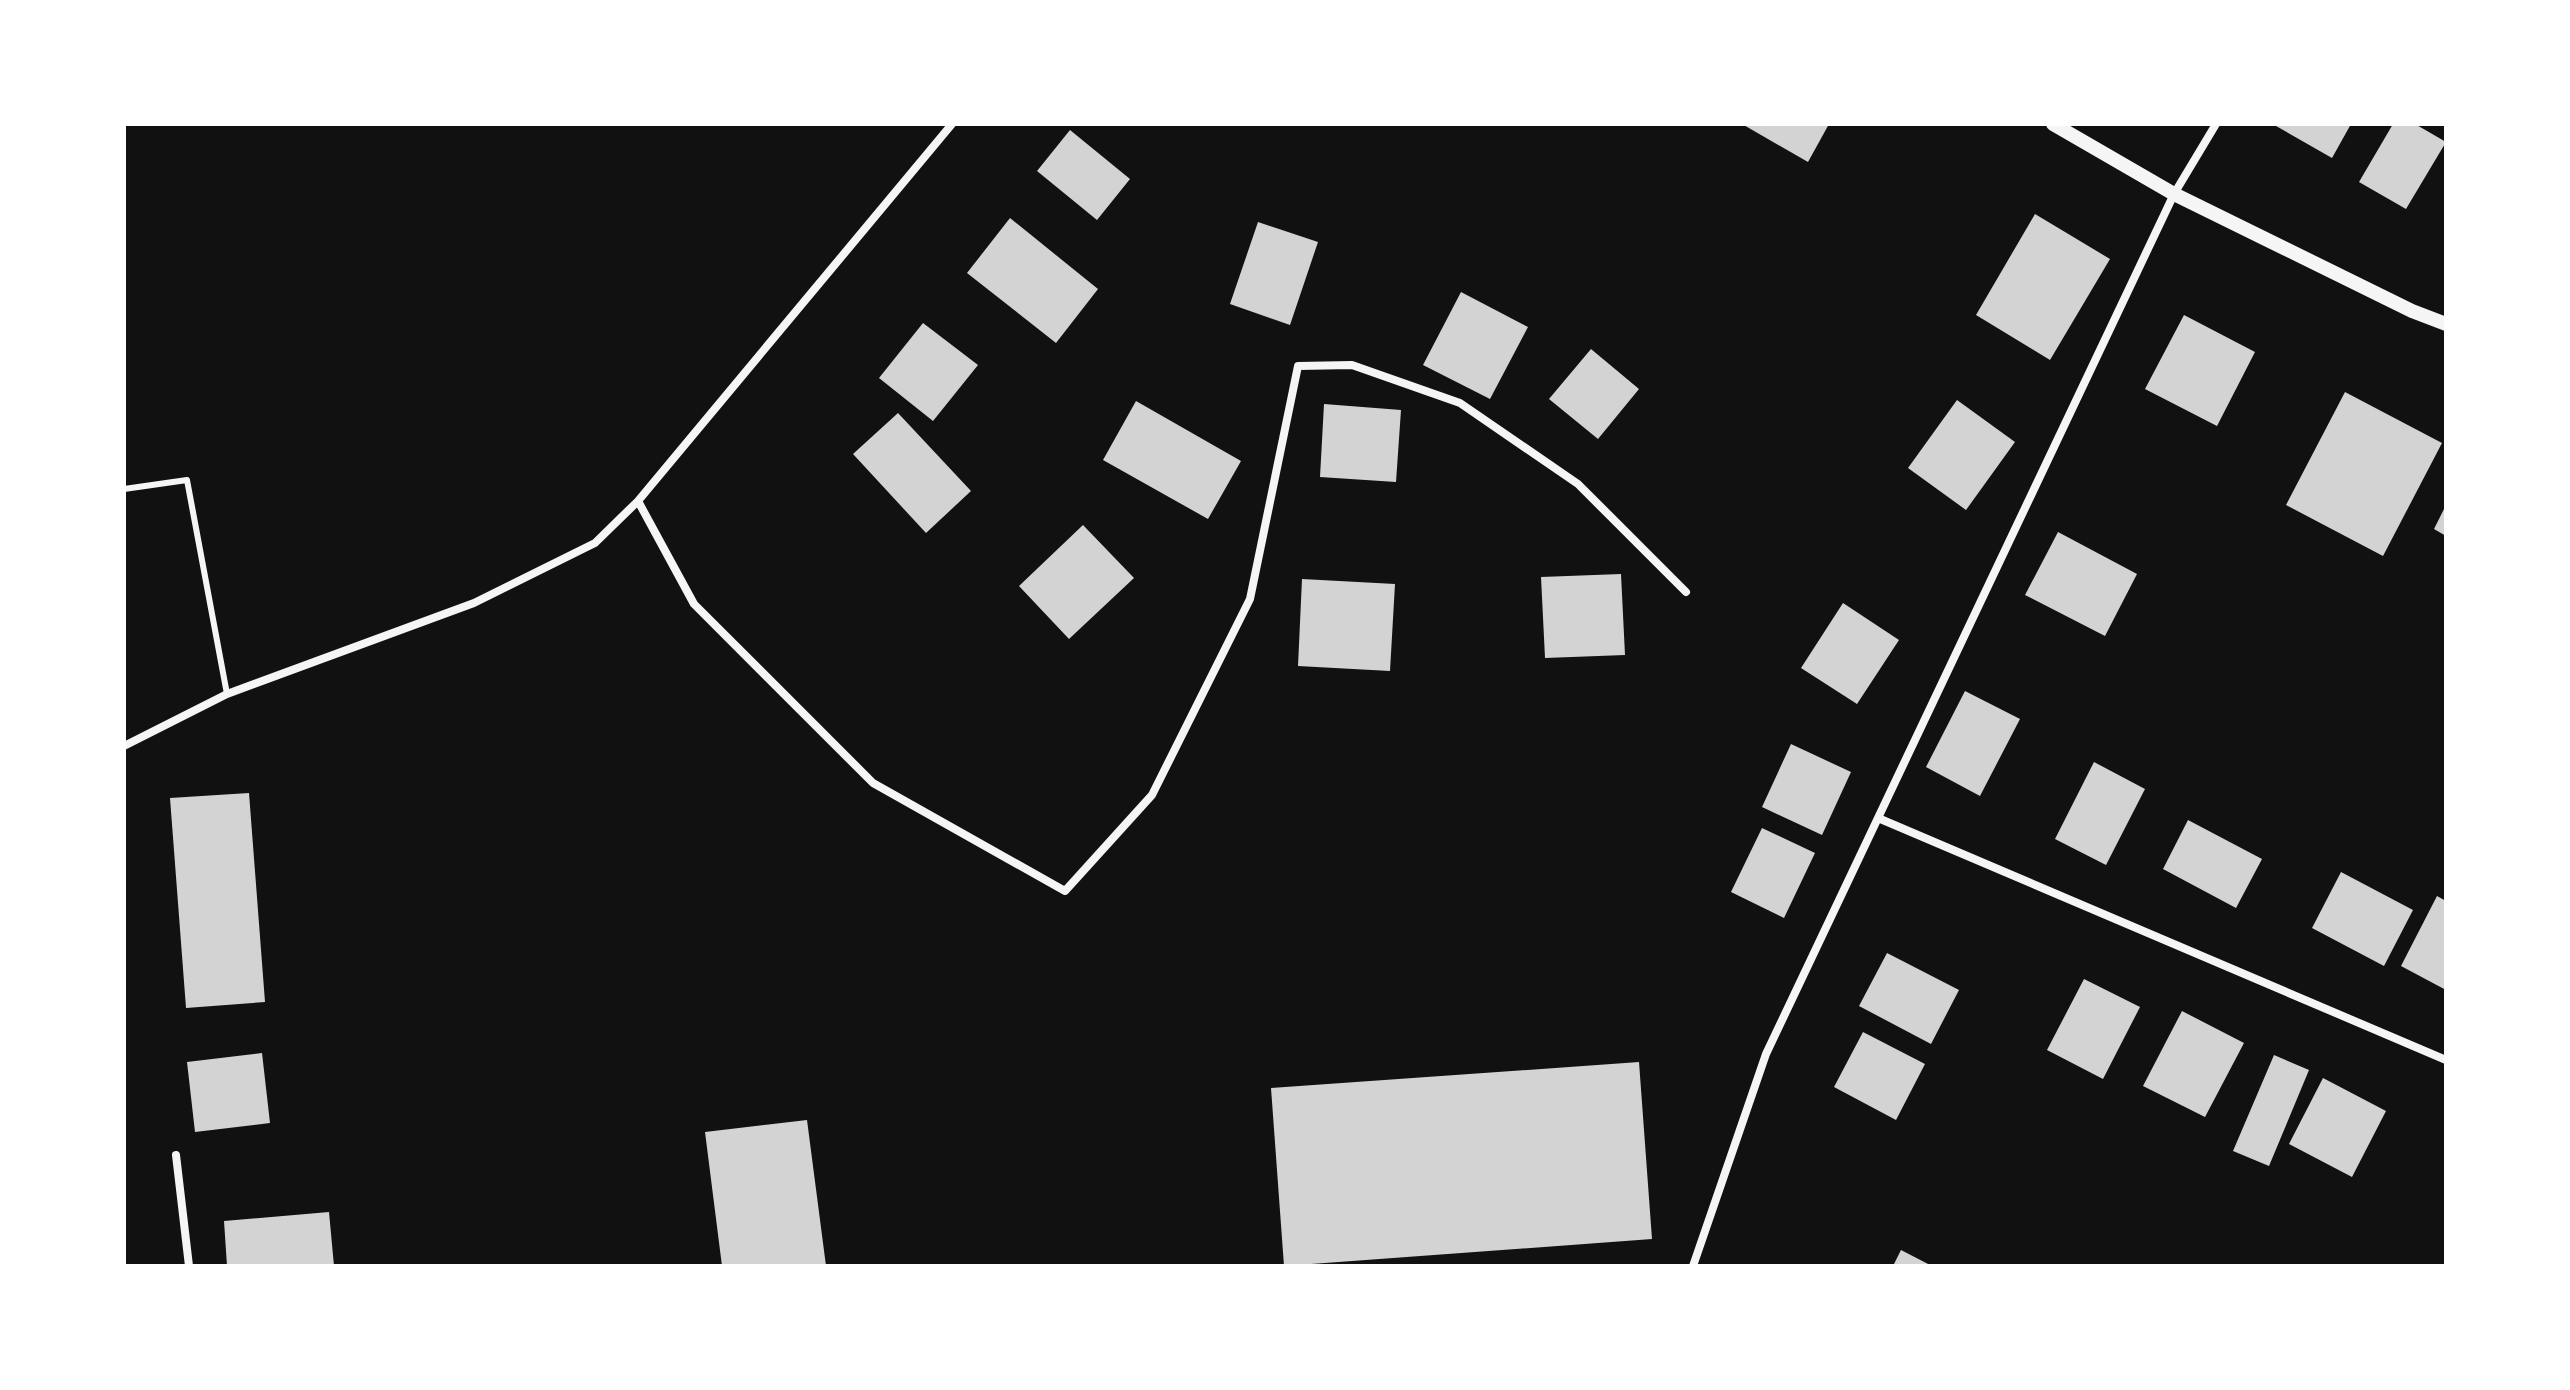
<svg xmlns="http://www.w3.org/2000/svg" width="2570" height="1390" viewBox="0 0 2570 1390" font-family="'DM Sans',sans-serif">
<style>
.building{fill:#d3d3d3}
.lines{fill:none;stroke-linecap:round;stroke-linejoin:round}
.service{stroke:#f5f5f5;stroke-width:6}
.minor{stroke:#f5f5f5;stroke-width:8}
.tertiary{stroke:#f5f5f5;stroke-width:14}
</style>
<rect width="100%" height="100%" fill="#111"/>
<path class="building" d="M1742,124H1829L1808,162Z
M2278,124H2351L2332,158L2276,126Z
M2393,124H2415L2446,142L2406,209L2359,182Z
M1070,130L1130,179L1097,220L1037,171Z
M2035,214L2110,259L2050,360L1976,315Z
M1010,218L1098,289L1056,343L967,273Z
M1258,222L1318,242L1290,325L1230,304Z
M1461,292L1528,327L1490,399L1423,365Z
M2184,315L2255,352L2217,426L2145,389Z
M923,323L978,365L933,421L879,378Z
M1591,349L1639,389L1598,439L1549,399Z
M2345,392L2442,443L2383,556L2286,505Z
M1957,400L2015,442L1966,510L1908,468Z
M1136,401L1241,461L1208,519L1103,460Z
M1324,404L1401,410L1396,482L1320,477Z
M898,413L971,491L926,533L853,454Z
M2446,505V536L2434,529Z
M1083,525L1134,578L1069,639L1019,586Z
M2058,532L2137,574L2105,636L2025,595Z
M1621,574L1625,655L1545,658L1541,577Z
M1302,579L1395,584L1390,671L1298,666Z
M1843,603L1899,640L1857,704L1801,668Z
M1965,691L2020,719L1980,796L1926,767Z
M1791,744L1851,772L1822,835L1762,807Z
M2094,762L2145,789L2106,865L2055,839Z
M249,793L265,1002L186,1008L170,798Z
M2188,820L2262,859L2236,908L2163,869Z
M1762,828L1815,853L1784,918L1731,892Z
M2341,872L2413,910L2384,966L2312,928Z
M2437,896L2446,901V990L2401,966Z
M1887,953L1959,990L1931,1044L1859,1006Z
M2084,979L2140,1007L2103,1079L2047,1050Z
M2182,1011L2244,1043L2205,1117L2143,1086Z
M1863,1032L1925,1064L1896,1120L1834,1087Z
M262,1053L270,1123L195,1132L187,1062Z
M2274,1055L2309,1070L2269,1166L2233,1151Z
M1639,1062L1652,1239L1284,1266L1271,1088Z
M2323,1078L2386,1111L2352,1177L2289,1144Z
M807,1120L826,1266H722L705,1132Z
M329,1212L334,1266H227L224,1221Z
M1901,1250L1932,1266H1893Z"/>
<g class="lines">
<path class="service" d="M124,489L187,480L227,694"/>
<path class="minor" d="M638,501L694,604L873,783L1065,891L1152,795L1250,599L1298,366L1352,365L1460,403L1578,484L1686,592
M124,746L227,694L474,603L595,543L638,501L952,124
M1878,818L2446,1060
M176,1155L189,1266
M1693,1266L1766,1054L2174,194L2216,124"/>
<path class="tertiary" d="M2053,124L2174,194L2412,311L2446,324"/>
</g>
<rect width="2570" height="1390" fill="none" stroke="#ffffff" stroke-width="252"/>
</svg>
